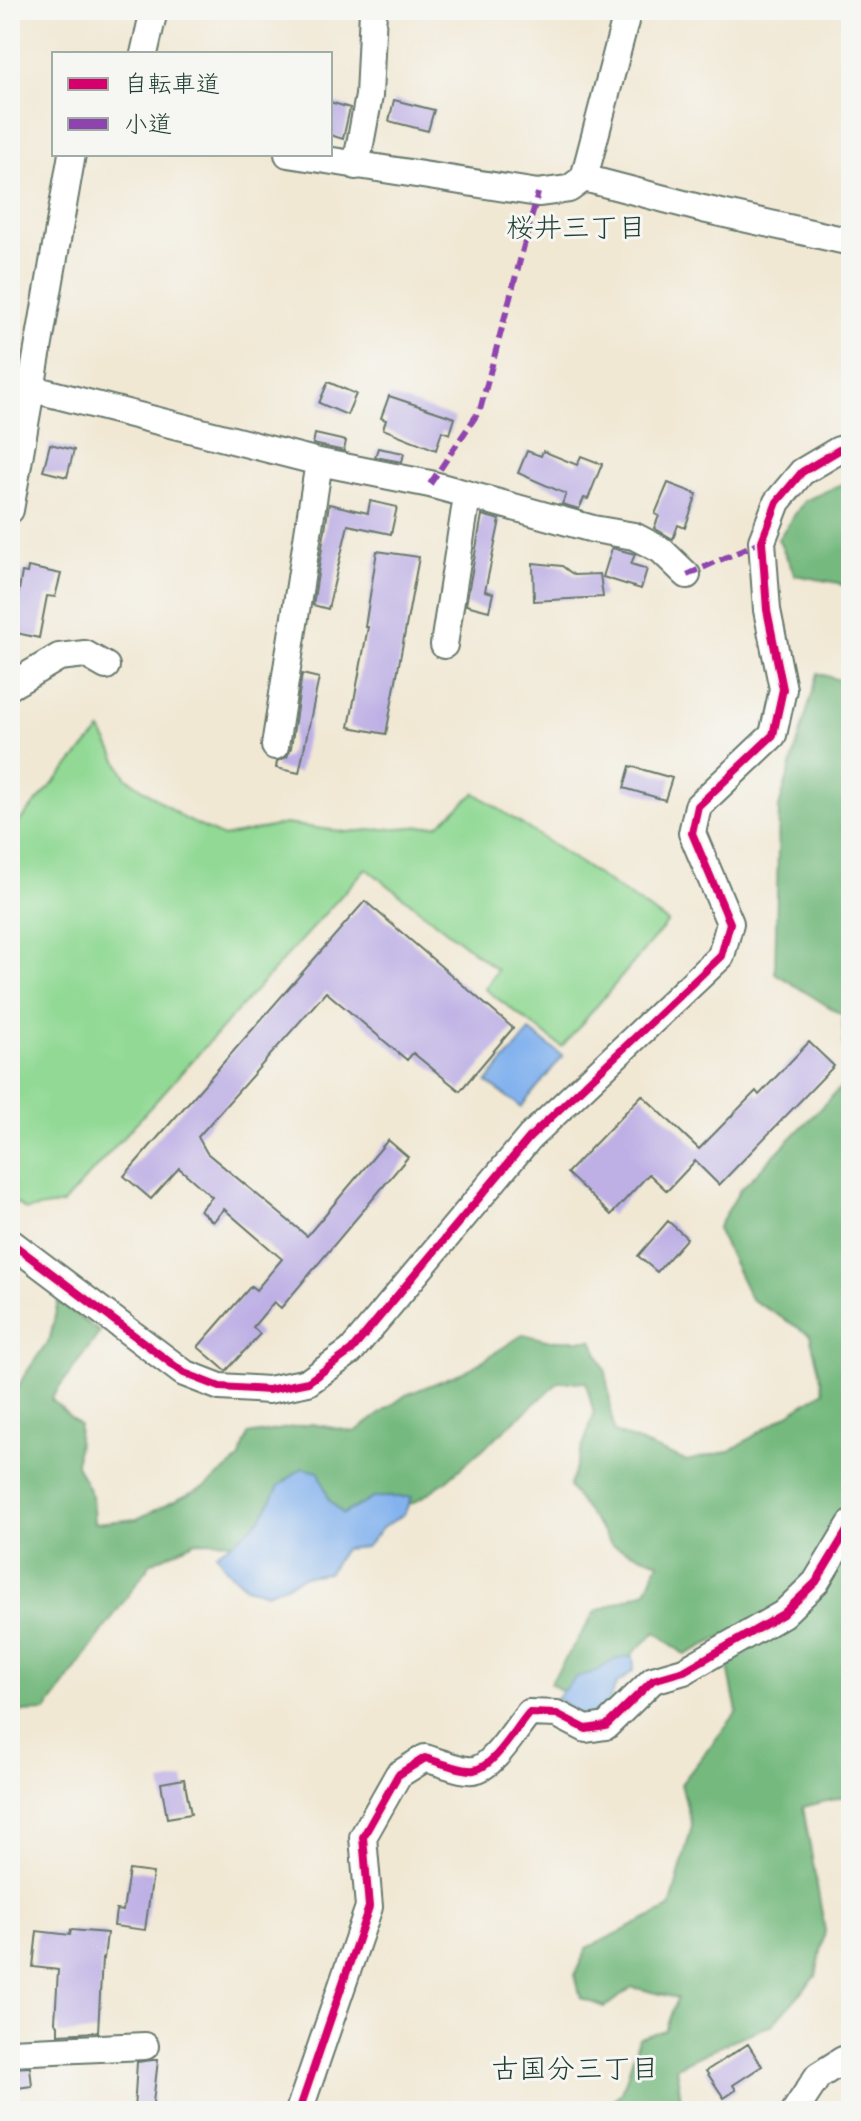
<svg xmlns="http://www.w3.org/2000/svg" width="861" height="2121" viewBox="0 0 861 2121" font-family="Pangolin,'Klee One',sans-serif">
<style>
.green{fill:#91d994;stroke:#588b64;stroke-width:2}
.forest{fill:#74b97e;stroke:#4a7b59;stroke-width:2}
.water{fill:#83b2ee;stroke:#517891;stroke-width:2}
.building{fill:#beb0e5}
.lines{fill:none;stroke-linecap:round;stroke-linejoin:round}
.minor-casing{stroke:#68796c;stroke-width:30}
.minor{stroke:#fff;stroke-width:26}
.quiet{stroke:#8e44ad;stroke-width:6;stroke-dasharray:12 6;stroke-linecap:butt}
.cycleway-casing{stroke:#f6f6f2;stroke-width:13}
.cycleway{stroke:#d6006c;stroke-width:8}
.labels{text-anchor:middle;dominant-baseline:central;stroke-width:6;stroke-linejoin:round;paint-order:stroke}
.neighbourhood-label{font-size:28px;fill:#1f3d34;stroke:#f6f6f2}
</style>
<rect width="100%" height="100%" fill="#f6f6f2"/>
<filter id="ink" filterUnits="userSpaceOnUse"><feTurbulence type="fractalNoise" baseFrequency=".0125" numOctaves="2"/><feDisplacementMap in="SourceGraphic" scale="16" xChannelSelector="R" yChannelSelector="G"/><feConvolveMatrix kernelMatrix="1 2 1 2 8 2 1 2 1" color-interpolation-filters="sRGB"/></filter>
<filter id="wash" filterUnits="userSpaceOnUse"><feTurbulence type="fractalNoise" baseFrequency=".006" numOctaves="4" result="noise"/><feDisplacementMap in="SourceGraphic" scale="32" xChannelSelector="R" yChannelSelector="G"/><feGaussianBlur stdDeviation="1.8" result="paint"/><feColorMatrix in="noise" values="0 0 0 0 0 0 0 0 0 0 0 0 0 0 0 0 0 1.4 0 .05"/><feComposite in="paint" operator="in"/></filter>
<g filter="url(#wash)">
<rect width="100%" height="100%" fill="#f1e8d4"/>
<path class="green" d="M101,730L126,777L185,819L223,837L285,824L347,832L438,825L475,793L668,922L562,1047L485,989L497,970L366,868L63,1204L26,1210L10,1198V832Z"/>
<path class="forest" d="M851,480V590L838,583L795,575L778,539L804,501Z
M818,673L851,684V1795L803,1807L825,1931L816,1976L772,2025L735,2039L676,2067L683,2111H600L622,2092L639,2038L665,2030L677,1998L632,1987L605,2007L581,1998L575,1975L587,1948L670,1908L692,1826L681,1784L737,1712L722,1637L685,1655L656,1632L616,1669L569,1696L550,1683L596,1611L646,1591L659,1562L612,1545L569,1487L594,1414L586,1382H559L446,1481L414,1503L378,1507L248,1542L196,1541L151,1563L46,1711L19,1712L10,1701V1403L24,1376L50,1338L58,1302L100,1332L51,1399L79,1425L76,1465L92,1496L94,1523L137,1519L206,1486L239,1460L248,1435L312,1424L355,1432L406,1395L468,1370L524,1334L546,1340H592L606,1372L614,1432L686,1461L730,1451L824,1391L810,1335L751,1299L717,1229L740,1190L846,1082L842,1015L775,973L779,807Z"/>
<path class="water" d="M530,1031L563,1056L521,1107L487,1082Z
M302,1468L319,1472L329,1500L343,1514L375,1497H412L404,1514L382,1528L366,1547L344,1549L328,1573L305,1576L267,1593L246,1587L227,1570L216,1553L241,1536L262,1517L279,1486Z
M633,1656L634,1670L616,1685L601,1717L586,1719L556,1698L575,1678L596,1671L614,1660Z"/>
<g id="blocks">
<path class="building" d="M394,100L434,110L428,131L389,121Z
M330,102L350,108L343,139L330,135Z
M328,382L356,394L347,415L319,403Z
M389,396L455,418L450,434L442,431L436,450L383,429L386,420L381,418Z
M315,434L346,441L344,451L313,444Z
M50,444L74,450L67,477L43,471Z
M378,448L404,453L402,462L375,457Z
M527,451L541,456L543,451L577,465L581,456L602,464L588,499L584,498L579,509L562,504L566,494L518,473Z
M668,483L697,494L685,528L678,525L673,539L654,528L659,516L655,514Z
M370,501L397,507L391,534L348,525L328,609L313,605L329,504L368,513Z
M482,515L500,520L485,591L493,593L489,611L466,605Z
M612,548L635,554L631,564L647,569L641,589L603,577Z
M377,551L419,557L386,734L349,727L368,627H365Z
M533,563L562,566L574,575L600,574L603,597L534,601Z
M28,567L61,574L55,597L47,596L39,638L12,632L22,572L27,573Z
M302,674L319,678L299,773L276,768L277,761L287,757L291,748Z
M630,766L672,778L665,800L624,788Z
M365,901L513,1028L460,1091L413,1053L407,1060L326,992L198,1137L207,1153L307,1236L388,1140L408,1157L281,1308L274,1302L253,1327L260,1334L226,1371L198,1347L251,1286L256,1290L282,1259L224,1209L213,1222L200,1210L212,1197L179,1168L151,1199L124,1176Z
M809,1042L834,1066L719,1185L695,1161L667,1191L649,1174L611,1215L567,1173L642,1095L699,1149L756,1091L759,1095Z
M668,1221L687,1238L657,1272L638,1256Z
M184,1779L191,1814L167,1818L161,1783Z
M129,1870L153,1873L145,1930L114,1926L116,1910L123,1911Z
M71,1930L107,1933L104,1959L102,1958L98,2032L58,2034V2025L55,2022L58,1970L33,1967L37,1931L70,1935Z
M748,2044L762,2066L733,2085L736,2090L724,2098L706,2071Z
M153,2060H158L152,2111H134L137,2062Z
M30,2067L32,2086L10,2089V2068Z"/>
</g>
</g>
<g filter="url(#ink)">
<use href="#blocks" fill-opacity="0" stroke="#68796c" stroke-width="2"/>
<g class="lines">
<g class="minor-casing">
<path id="minor" d="M144,54L154,10
M288,154L538,193L569,189L584,178L628,10
M356,166L369,96L373,10
M584,178L703,209L851,242
M10,392L33,389L319,462L430,484L593,529L634,536L661,550L687,575
M10,510L72,154
M444,645L467,496
M10,686L59,657L85,654L106,666
M275,746L319,462
M10,1242L184,1373L220,1387L268,1390L308,1382L351,1351L530,1137L721,956L730,923L692,833L698,806L773,735L783,689L767,610L762,541L777,502L802,472L839,450L851,447
M10,2052L145,2046
M299,2111L369,1907L363,1837L398,1775L425,1758C436,1761 463,1772 474,1770C494,1767 515,1729 529,1713L557,1714L586,1729L606,1726L653,1680L684,1671L783,1614L816,1582L851,1524
M795,2111L818,2076L843,2060"/>
</g>
<use href="#minor" class="minor"/>
<path class="quiet" d="M430,484L480,410L538,193
M687,575L762,541"/>
<g class="cycleway-casing">
<path id="cycleway" d="M10,1242L184,1373L220,1387L268,1390L308,1382L351,1351L530,1137L721,956L730,923L692,833L698,806L773,735L783,689L767,610L762,541L777,502L802,472L839,450L851,447
M299,2111L369,1907L363,1837L398,1775L425,1758C436,1761 463,1772 474,1770C494,1767 515,1729 529,1713L557,1714L586,1729L606,1726L653,1680L684,1671L783,1614L816,1582L851,1524"/>
</g>
<use href="#cycleway" class="cycleway"/>
</g>
</g>
<g class="labels">
<g class="neighbourhood-label">
<text x="576" y="228">桜井三丁目</text>
<text x="575" y="2069">古国分三丁目</text>
</g>
</g>
<rect width="861" height="2121" fill="none" stroke="#f6f6f2" stroke-width="40"/>
<rect x="52" y="52" width="280" height="104" fill="#f6f6f2" stroke="#a0aca6" stroke-width="2"/>
<rect x="68" y="78" width="40" height="12" fill="#d6006c" stroke="#a0aca6" stroke-width="2"/>
<text x="124" y="92" font-size="24" fill="#1f3d34">自転車道</text>
<rect x="68" y="118" width="40" height="12" fill="#8e44ad" stroke="#a0aca6" stroke-width="2"/>
<text x="124" y="132" font-size="24" fill="#1f3d34">小道</text>
</svg>
